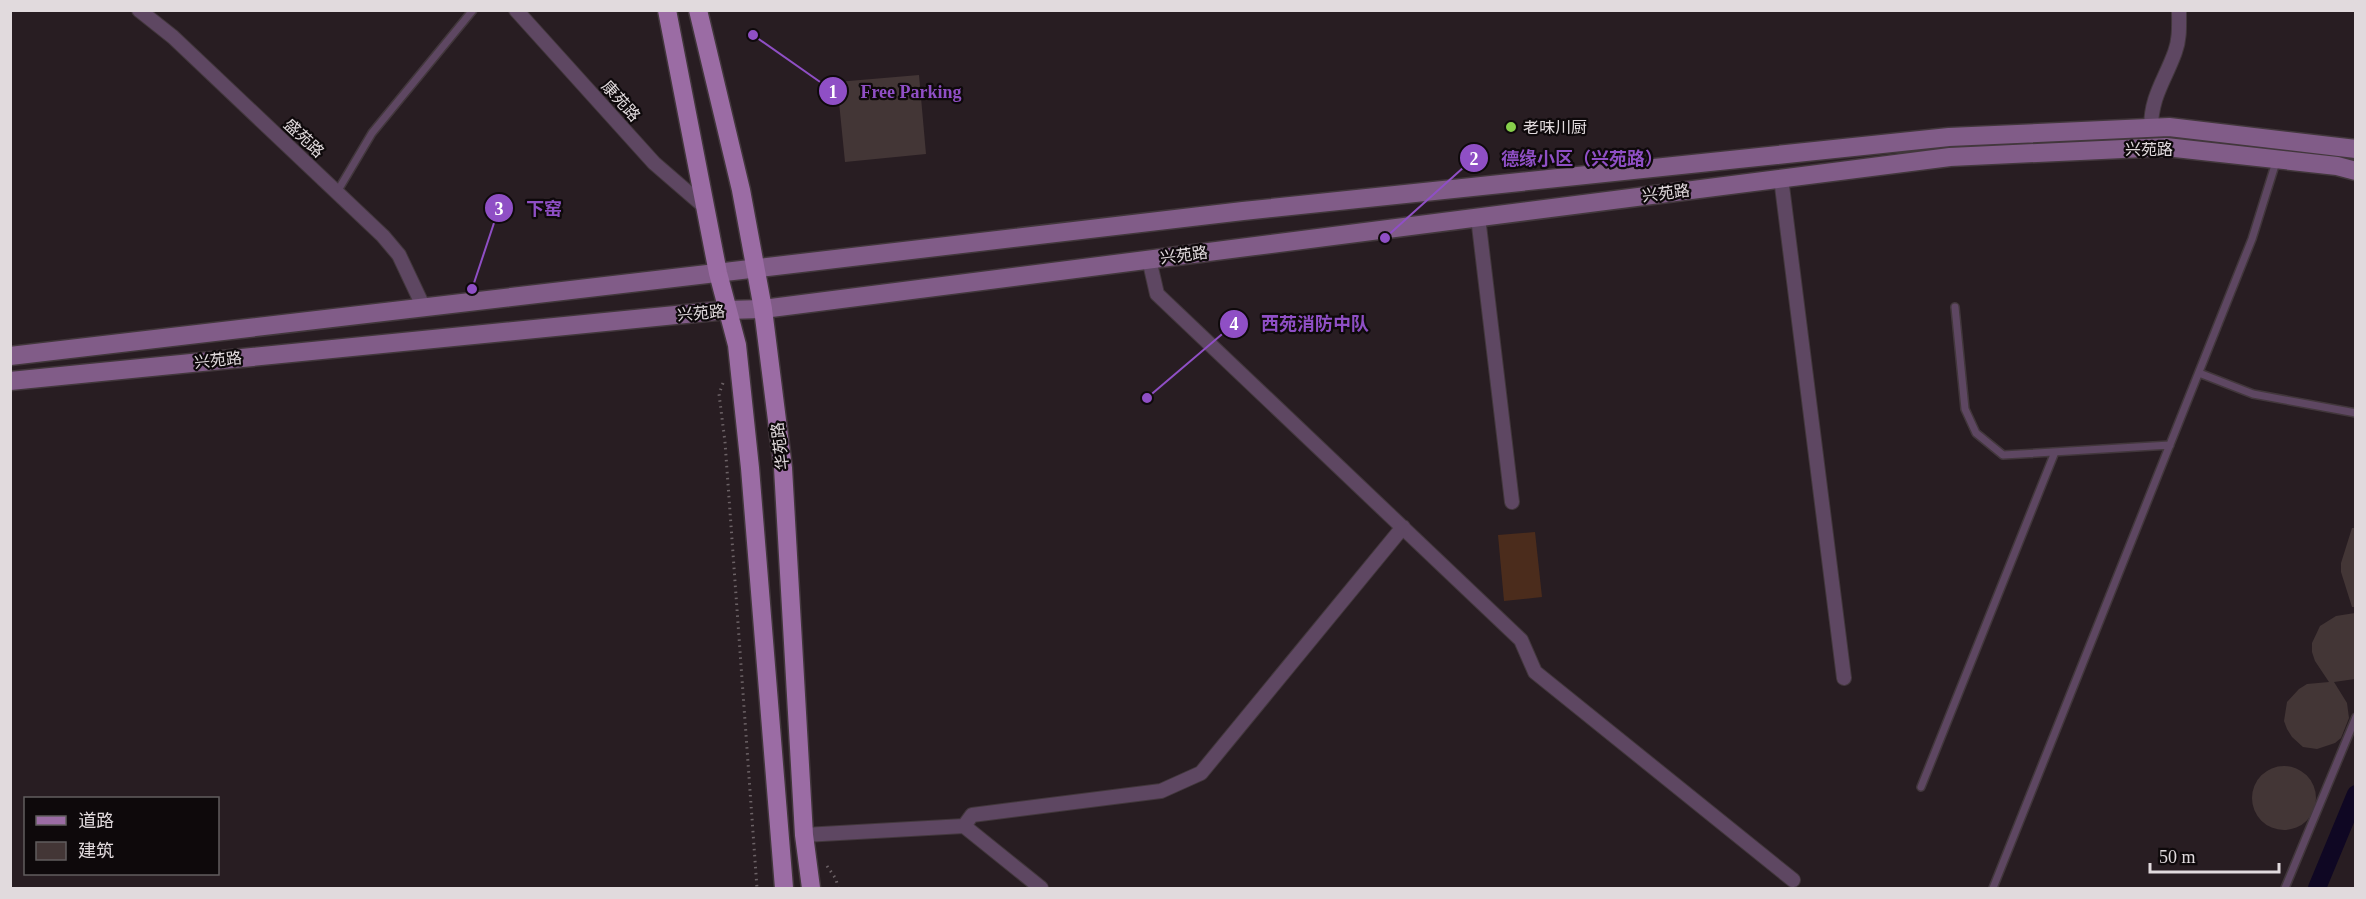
<svg xmlns="http://www.w3.org/2000/svg" width="2366" height="899" viewBox="0 0 2366 899" font-family="'Times New Roman','Noto Sans SC',serif">
<style>
.green{fill:#4b2c1c}
.lines{fill:none;stroke-linecap:round;stroke-linejoin:round}
.canal{stroke:#0f0723;stroke-width:18}
.building{fill:#433636}
.lane-casing{stroke:#42373c;stroke-width:10}
.street-casing{stroke:#42373c;stroke-width:16}
.secondary-casing{stroke:#42373c;stroke-width:21}
.primary-casing{stroke:#42373c;stroke-width:21}
.path{stroke:#6c6266;stroke-width:3;stroke-dasharray:1.5 4.5;stroke-linecap:butt}
.lane{stroke:#5e4762;stroke-width:7}
.street{stroke:#5e4762;stroke-width:14}
.secondary{stroke:#815c88;stroke-width:18}
.primary{stroke:#9b6ca4;stroke-width:18}
.poi-dot{fill:#87cf4b;stroke:#0e090b;stroke-width:2}
.labels{text-anchor:middle;dominant-baseline:central;stroke-width:4.5;stroke-linejoin:round;paint-order:stroke}
.street-label{font-size:16px;fill:#e1dadd;stroke:#0e090b}
.poi-label{font-size:16px;fill:#e1dadd;stroke:#0e090b;text-anchor:start}
.leader{fill:none;stroke:#8f4fc5;stroke-width:2}
.callout-dot{fill:#8f4fc5;stroke:#0e090b;stroke-width:2}
.mark-label{font-size:18px;text-anchor:middle;font-weight:bold;fill:#fff}
.callout-label{font-size:18px;text-anchor:middle;font-weight:bold;fill:#8f4fc5;stroke:#0e090b;stroke-width:4.5;stroke-linejoin:round;paint-order:stroke}
</style>
<rect width="100%" height="100%" fill="#281d22"/>
<path class="green" d="M1535,532L1542,597L1504,601L1498,535Z"/>
<g class="lines">
<path class="canal" d="M2317,888L2356,794"/>
</g>
<path class="building" d="M919,75L926,154L845,162L837,82Z
M2352,528H2355V607H2352L2341,572V563Z
M2355,613V679L2334,682L2347,703L2349,718L2341,738L2335,743L2317,749L2303,747L2292,737L2287,729L2284,721L2287,702L2299,689L2307,684L2329,682L2315,661L2312,652V643L2320,626L2336,616Z
M2252 798a32 32 0 1 1 64 0a32 32 0 1 1-64 0Z"/>
<g class="lines">
<g class="lane-casing">
<path id="lane" d="M337,192L372,133L473,10
M1955,307L1965,409L1976,433L2003,455L2170,445
M2199,373L2253,394L2356,413
M1921,787L2055,452
M1993,888L2252,239L2276,162
M2285,888L2356,717"/>
</g>
<g class="street-casing">
<path id="street" d="M139,10L173,37L383,236L399,255L424,308
M516,10L654,163L706,208
M2151,128C2151,96 2165,80 2175,52C2180,39 2179,25 2179,10
M1781,178L1844,678
M1478,217L1512,502
M1149,259L1157,294L1521,640L1535,672L1793,880
M964,826L972,815L1161,791L1201,773L1403,527
M804,835L964,826L1041,888"/>
</g>
<g class="secondary-casing">
<path id="secondary" d="M10,356L1243,211L1949,137L2169,127L2356,149
M10,381L726,310L763,309L1950,157L2166,147L2337,166L2356,171"/>
</g>
<g class="primary-casing">
<path id="primary" d="M667,10L718,273L737,345L750,468L784,888
M698,10L741,190L763,309L783,468L804,835L811,888"/>
</g>
<path class="path" d="M723,383L719,394L725,442L757,888
M827,866L836,879L838,888"/>
<use href="#lane" class="lane"/>
<use href="#street" class="street"/>
<use href="#secondary" class="secondary"/>
<use href="#primary" class="primary"/>
</g>
<circle class="poi-dot" cx="1511" cy="127" r="6"/>
<g class="labels">
<g class="street-label">
<text transform="translate(621 101) rotate(48)">康苑路</text>
<text transform="translate(304 138) rotate(43)">盛苑路</text>
<text x="2149" y="149">兴苑路</text>
<text transform="translate(1666 193) rotate(-7)">兴苑路</text>
<text transform="translate(1184 255) rotate(-7)">兴苑路</text>
<text transform="translate(701 313) rotate(-5)">兴苑路</text>
<text transform="translate(218 360) rotate(-6)">兴苑路</text>
<text transform="translate(780 446) rotate(-97)">华苑路</text>
</g>
<g class="poi-label">
<text x="1523" y="127">老味川厨</text>
</g>
</g>
<path class="leader" d="M753 35L833 91M1385 238L1474 158M472 289L499 208M1147 398L1234 324"/>
<g class="callout-dot">
<circle cx="753" cy="35" r="6"/>
<circle cx="1385" cy="238" r="6"/>
<circle cx="472" cy="289" r="6"/>
<circle cx="1147" cy="398" r="6"/>
<circle cx="833" cy="91" r="15"/>
<circle cx="1474" cy="158" r="15"/>
<circle cx="499" cy="208" r="15"/>
<circle cx="1234" cy="324" r="15"/>
</g>
<g class="mark-label">
<text x="833" y="98">1</text>
<text x="1474" y="165">2</text>
<text x="499" y="215">3</text>
<text x="1234" y="330">4</text>
</g>
<g class="callout-label">
<text x="911" y="98">Free Parking</text>
<text x="1582" y="165">德缘小区（兴苑路）</text>
<text x="544" y="215">下窑</text>
<text x="1315" y="330">西苑消防中队</text>
</g>
<rect width="2366" height="899" fill="none" stroke="#e1dadd" stroke-width="24"/>
<rect x="24" y="797" width="195" height="78" fill="#0e090b" stroke="#625d5f" stroke-width="1.5"/>
<rect x="36" y="816" width="30" height="9" fill="#9b6ca4" stroke="#625d5f" stroke-width="1.5"/>
<text x="78" y="827" font-size="18" fill="#e1dadd">道路</text>
<rect x="36" y="842" width="30" height="18" fill="#433636" stroke="#625d5f" stroke-width="1.5"/>
<text x="78" y="857" font-size="18" fill="#e1dadd">建筑</text>
<path d="M2150 863v9h129v-9" fill="none" stroke="#e1dadd" stroke-width="3"/>
<text x="2159" y="863" font-size="18" fill="#e1dadd" stroke="#0e090b" stroke-width="4.5" paint-order="stroke">50 m</text>
</svg>
